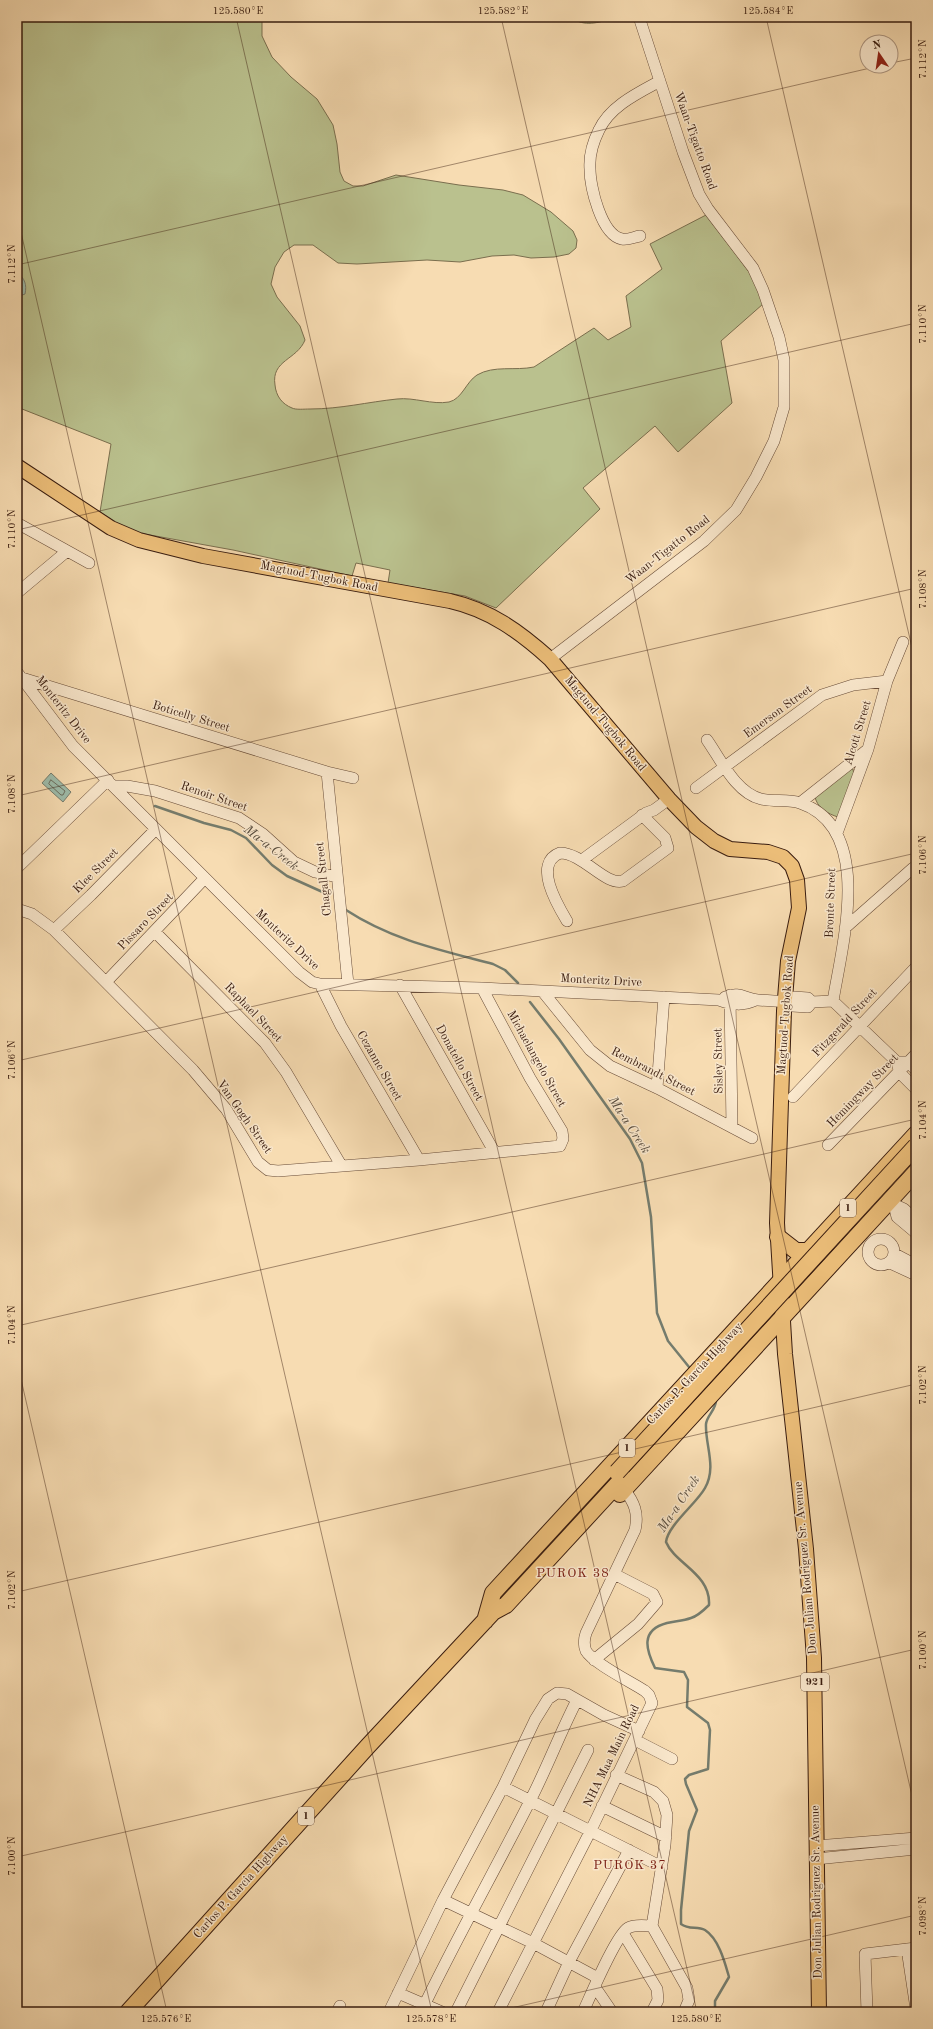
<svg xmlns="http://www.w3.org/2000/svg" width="933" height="2029" viewBox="0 0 933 2029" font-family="'Old Standard TT',serif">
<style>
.green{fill:#bac18e;stroke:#7a6e4e}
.water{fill:#9dbcab;stroke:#757c6d}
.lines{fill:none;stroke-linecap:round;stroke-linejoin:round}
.shore{stroke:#6b6c5d;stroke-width:1}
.stream{stroke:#757c6d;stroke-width:2.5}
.minor-casing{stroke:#684c38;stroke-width:12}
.major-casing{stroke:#391c0f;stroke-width:16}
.highway-casing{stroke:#391c0f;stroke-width:18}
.minor{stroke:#fae8cd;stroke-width:11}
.major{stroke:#ecbe79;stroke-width:14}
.highway{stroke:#ecbe79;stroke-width:16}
.highway-bridge-casing{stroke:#391c0f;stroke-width:18;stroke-linecap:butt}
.highway-bridge{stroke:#ecbe79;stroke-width:16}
.ticks{fill:none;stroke:#391c0f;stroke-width:1;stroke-opacity:0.45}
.labels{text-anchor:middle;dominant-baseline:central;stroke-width:3;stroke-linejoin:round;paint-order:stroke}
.shield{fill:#fae8cd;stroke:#735948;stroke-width:1}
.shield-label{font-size:11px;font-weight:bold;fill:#391c0f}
.street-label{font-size:12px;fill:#391c0f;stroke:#fae8cd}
.water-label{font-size:13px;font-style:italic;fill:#574c3e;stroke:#fae8cd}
.neighbourhood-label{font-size:13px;letter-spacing:1px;fill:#7a1f14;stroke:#fae8cd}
.neatline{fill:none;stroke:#391c0f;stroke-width:1.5}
.ticks-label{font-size:10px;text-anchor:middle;fill:#391c0f}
</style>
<rect width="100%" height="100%" fill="#f7dcb2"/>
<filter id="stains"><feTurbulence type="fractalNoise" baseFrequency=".005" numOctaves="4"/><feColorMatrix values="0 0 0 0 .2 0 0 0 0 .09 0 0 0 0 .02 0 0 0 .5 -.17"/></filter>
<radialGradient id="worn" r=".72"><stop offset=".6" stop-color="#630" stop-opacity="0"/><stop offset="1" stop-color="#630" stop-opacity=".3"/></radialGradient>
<path class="green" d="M17,17H262V36L272,57L291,77L317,99L333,125L337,144L340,172L344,181L353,186H363L396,175L459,185L503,190L523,195L551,212L573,231L577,240L576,248L569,254L554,257L531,258L514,255L492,256L460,262L427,260L357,264L338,263L313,245H294L284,252L275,267L271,284L277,297L300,326L305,340C297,360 271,360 275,385C276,396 282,404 292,408C296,410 304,409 310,409C340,409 368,402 397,399C414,397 432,405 449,402C462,399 466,382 477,375C494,365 515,371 534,367L594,328L608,340L631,327L626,296L662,269L650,244L706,215L756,281L763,304L721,341L732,403L678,452L655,426L583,488L600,509L496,608L465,596L388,583L390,570L356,563L352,576L233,550L139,533L121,526L100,512L111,444L17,407Z
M570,17H609L610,19C595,24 582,26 570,17Z
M850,769H853L854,776L838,817C828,814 816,807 815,796Z"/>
<path class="water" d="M17,273C25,278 27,285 25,294L17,297Z
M51,773L71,792L63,802L42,783Z"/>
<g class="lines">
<path class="shore" d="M51,780L65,791L63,795H61L49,784Z"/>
<path class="stream" d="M155,806L204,823L231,830L246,838L272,865L287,876L327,894
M346,910C392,940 440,950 493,964L505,970L518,983
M530,1002L559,1039L630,1139L642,1163L651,1217L657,1313L668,1341L689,1367
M715,2012V2001L729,1977C725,1963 719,1939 705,1930C697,1926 689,1930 681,1924V1910L689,1831L697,1810L686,1784L685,1779L689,1775L708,1769L710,1730L708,1723L687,1707L688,1680L684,1672L655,1668C646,1650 640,1630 667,1623C675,1621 683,1621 691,1618C698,1616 704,1610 709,1605C711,1574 675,1564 666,1542C668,1525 697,1503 705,1488C717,1467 705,1445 706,1424C707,1415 717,1409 716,1399"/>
<g class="minor-casing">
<path id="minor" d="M640,236C634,237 628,240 622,239C601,235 590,186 590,169C589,156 593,142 599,130C610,106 638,93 660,81
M17,523L89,563
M17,593L66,552
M550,659L704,541L736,510L756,477L774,441L784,407V360L779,337L763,290L753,268L708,209L699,194L683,152L639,17
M17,672L73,746L299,972L312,982L320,984L482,988L719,1000C733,1005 742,1006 756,1000
M20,680L22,678L327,772L353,778
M707,740C721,760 736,793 761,799C774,802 788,799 800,803C875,828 842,945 833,1001
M327,772L348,984
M114,786H127L155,791L239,818L263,834L294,862L315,872L337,877
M696,788L822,695L853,685L887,681
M800,803L867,750
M837,833L868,749L887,681L903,642
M582,860L646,813L654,810L669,799
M17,868L108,780
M17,909L32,914L54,930L193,1070L226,1109L258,1162L268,1170L278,1171L419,1160L560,1146L563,1139L562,1131L530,1078L482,988
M567,921C558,906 532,863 560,853C583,853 605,886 623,881L668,848L665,838L642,815
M845,928L913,868
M54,930L91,895L156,829
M155,932L265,1043L286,1072L341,1165
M106,982L204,879
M320,984L341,1026L419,1160
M400,985L495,1153
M543,992L590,1050L610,1066L657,1088L752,1138
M730,995L732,1127
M725,997C740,991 745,999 758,1000C769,1001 779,1001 790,1002L792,1006L808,1007L812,1002
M790,1002L794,997L808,998L812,1002L833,1001L897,1062H908L916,1070
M898,1064L899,1072L916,1089
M657,1088L664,997
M793,1097L916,967
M828,1145L916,1054
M891,1203L904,1209L916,1220
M894,1205L897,1217L916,1233
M868 1252a13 13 0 1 1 26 0a13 13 0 1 1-26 0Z
M895,1254L916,1265
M890,1263L916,1275
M594,1660L638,1624L657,1602L653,1594L614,1574
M635,1740L672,1759
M616,1775L654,1792L663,1801L667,1815L665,1845L652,1926L687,1988L689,2000L684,2012
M503,1787L662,1867
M602,1806L666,1837
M816,1846L916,1838
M816,1859L916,1849
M443,1900L533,1943L598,1978
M623,1933L657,1989L658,2000L652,2012
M907,1949L916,2009
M595,1987L612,2012
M398,1993L442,2012
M337,2012L340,2006
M389,2012L443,1900L503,1787L535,1720L548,1699L557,1693L567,1694L604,1715L639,1731
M421,2012C455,1941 494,1872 530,1801C547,1768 560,1733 577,1700
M456,2012L588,1750
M498,2012L591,1830L652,1703L649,1695L645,1691C631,1682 593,1663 586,1651C583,1644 584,1639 586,1633L635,1530C639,1513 634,1502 624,1489
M546,2012L569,1962L629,1850
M583,2012C590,1997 616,1935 628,1928C635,1924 645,1926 652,1926
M867,2012L865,1954L916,1948"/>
</g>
<g class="major-casing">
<path id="major" d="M17,466L111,528L139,540L203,556L450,601C490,610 520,632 550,659L669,799L696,827L714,841L730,849L768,852L783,857L792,866L797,880L799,908L788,961L784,1011L777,1223L785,1354L806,1549L814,1658L819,2012"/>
</g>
<g class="highway-casing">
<path id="highway" d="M778,1237L796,1251H809
M620,1494L916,1172
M485,1621L493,1593L916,1134
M128,2012L368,1746L493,1612L506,1605L623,1478"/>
</g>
<use href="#minor" class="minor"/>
<use href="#major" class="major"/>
<use href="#highway" class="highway"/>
<g class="highway-bridge-casing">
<path id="highway-bridge" d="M617,1472L916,1146"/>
</g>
<use href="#highway-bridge" class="highway-bridge"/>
</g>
<path class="ticks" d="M236,17L697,2012M501,17L916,1813M766,17L916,665M891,63L916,58M17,215L432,2012M17,265L879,66M17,530L916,323M17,796L916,588M17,1061L916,853M17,1326L916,1119M17,1362L167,2012M17,1592L916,1384M17,1857L916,1649M494,2012L916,1915"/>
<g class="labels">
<g class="shield">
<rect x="840" y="1199" width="16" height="18" rx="3"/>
<rect x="619" y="1439" width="16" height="18" rx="3"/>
<rect x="801" y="1673" width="28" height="18" rx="3"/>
<rect x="298" y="1807" width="16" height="18" rx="3"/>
</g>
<g class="shield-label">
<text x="848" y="1208">1</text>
<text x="627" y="1448">1</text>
<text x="815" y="1682">921</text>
<text x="306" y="1816">1</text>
</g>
<g class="street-label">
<text transform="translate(695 141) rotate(70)">Waan-Tigatto Road</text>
<text transform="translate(668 550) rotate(-38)">Waan-Tigatto Road</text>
<text transform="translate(319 577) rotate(11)">Magtuod-Tugbok Road</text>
<text transform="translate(63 710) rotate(52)">Monteritz Drive</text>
<text transform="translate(778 712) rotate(-36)">Emerson Street</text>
<text transform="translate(191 717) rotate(17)">Boticelly Street</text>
<text transform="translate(605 724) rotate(50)">Magtuod-Tugbok Road</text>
<text transform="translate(858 733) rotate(-73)">Alcott Street</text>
<text transform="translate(214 797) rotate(19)">Renoir Street</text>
<text transform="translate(96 871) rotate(-45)">Klee Street</text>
<text transform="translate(324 879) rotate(-96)">Chagall Street</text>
<text transform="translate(831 903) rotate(-88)">Bronte Street</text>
<text transform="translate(146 922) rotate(-46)">Pissaro Street</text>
<text transform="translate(287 940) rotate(43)">Monteritz Drive</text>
<text transform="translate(601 981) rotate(3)">Monteritz Drive</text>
<text transform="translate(253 1013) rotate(46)">Raphael Street</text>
<text transform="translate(786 1015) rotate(-86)">Magtuod-Tugbok Road</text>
<text transform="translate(845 1023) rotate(-47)">Fitzgerald Street</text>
<text transform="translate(536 1059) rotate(61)">Michaelangelo Street</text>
<text transform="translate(719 1061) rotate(-91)">Sisley Street</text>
<text transform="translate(459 1063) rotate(61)">Donatello Street</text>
<text transform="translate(379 1066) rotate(60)">Cezanne Street</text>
<text transform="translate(653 1072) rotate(27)">Rembrandt Street</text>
<text transform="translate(863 1091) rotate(-46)">Hemingway Street</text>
<text transform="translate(244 1117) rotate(55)">Van Gogh Street</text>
<text transform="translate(695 1374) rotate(-47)">Carlos P. Garcia Highway</text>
<text transform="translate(806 1568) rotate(-95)">Don Julian Rodriguez Sr. Avenue</text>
<text transform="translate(612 1756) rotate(-64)">NHA Maa Main Road</text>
<text transform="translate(241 1887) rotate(-48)">Carlos P. Garcia Highway</text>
<text transform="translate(817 1892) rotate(-91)">Don Julian Rodriguez Sr. Avenue</text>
</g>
<g class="water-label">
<text transform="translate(271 848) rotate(38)">Ma-a Creek</text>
<text transform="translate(629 1125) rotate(57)">Ma-a Creek</text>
<text transform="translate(679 1504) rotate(-56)">Ma-a Creek</text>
</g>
<g class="neighbourhood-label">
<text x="573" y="1573">PUROK 38</text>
<text x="630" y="1865">PUROK 37</text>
</g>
</g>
<rect width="933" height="2029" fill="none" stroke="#f7dcb2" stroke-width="44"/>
<g transform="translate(879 54) rotate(347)"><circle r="19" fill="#fae8cd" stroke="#ad9681"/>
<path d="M0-3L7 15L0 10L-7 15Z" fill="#8f2418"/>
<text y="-6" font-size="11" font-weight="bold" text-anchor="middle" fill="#391c0f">N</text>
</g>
<rect x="22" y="22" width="889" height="1985" class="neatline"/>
<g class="ticks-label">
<text x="238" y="14">125.580°E</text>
<text x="503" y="14">125.582°E</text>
<text x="768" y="14">125.584°E</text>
<text transform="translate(922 59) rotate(-90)" y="4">7.112°N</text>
<text transform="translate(11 264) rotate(-90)" y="4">7.112°N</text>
<text transform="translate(922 324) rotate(-90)" y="4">7.110°N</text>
<text transform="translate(11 529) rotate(-90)" y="4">7.110°N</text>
<text transform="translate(922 589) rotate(-90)" y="4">7.108°N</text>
<text transform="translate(11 794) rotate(-90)" y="4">7.108°N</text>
<text transform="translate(922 855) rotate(-90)" y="4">7.106°N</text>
<text transform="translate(11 1060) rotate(-90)" y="4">7.106°N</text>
<text transform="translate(922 1120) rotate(-90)" y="4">7.104°N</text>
<text transform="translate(11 1325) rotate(-90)" y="4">7.104°N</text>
<text transform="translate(922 1385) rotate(-90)" y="4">7.102°N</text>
<text transform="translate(11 1590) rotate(-90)" y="4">7.102°N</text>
<text transform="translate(922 1650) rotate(-90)" y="4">7.100°N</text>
<text transform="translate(11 1856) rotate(-90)" y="4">7.100°N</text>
<text transform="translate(922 1916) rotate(-90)" y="4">7.098°N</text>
<text x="166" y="2022">125.576°E</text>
<text x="431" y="2022">125.578°E</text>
<text x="696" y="2022">125.580°E</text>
</g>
<rect width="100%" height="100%" filter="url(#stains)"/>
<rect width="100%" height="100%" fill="url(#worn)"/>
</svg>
